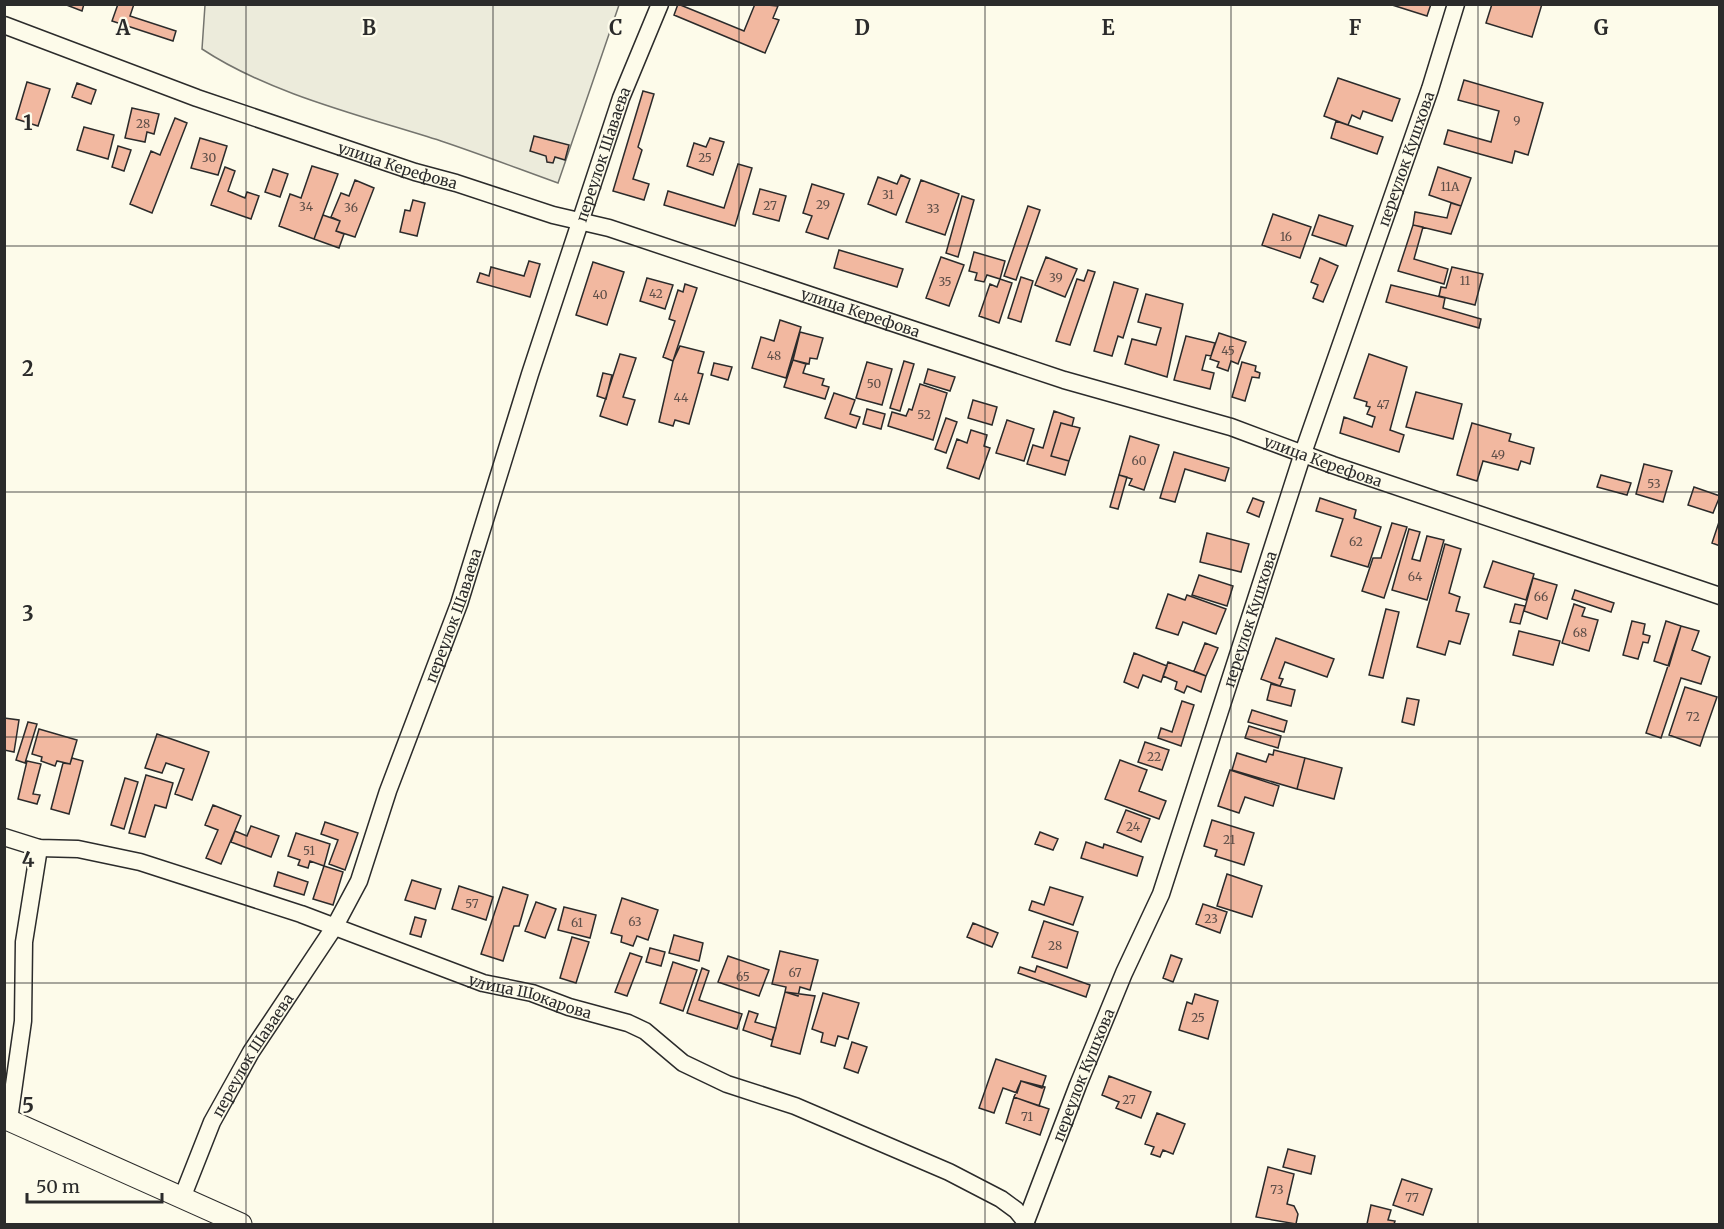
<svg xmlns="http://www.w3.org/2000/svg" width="1724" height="1229" viewBox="0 0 1724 1229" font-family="Merriweather,serif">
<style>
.green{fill:#ecebdb;stroke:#74746e;stroke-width:1.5}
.building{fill:#f2b8a0;stroke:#2b2b2b;stroke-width:1.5}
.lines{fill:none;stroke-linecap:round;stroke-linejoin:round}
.minor-casing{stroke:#2b2b2b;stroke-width:19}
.tertiary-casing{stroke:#2b2b2b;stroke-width:23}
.minor{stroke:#fdfbea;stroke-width:16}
.tertiary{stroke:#fdfbea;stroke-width:21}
.grid{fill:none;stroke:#2b2b2b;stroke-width:1.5;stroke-opacity:0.55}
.labels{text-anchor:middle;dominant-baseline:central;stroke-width:4.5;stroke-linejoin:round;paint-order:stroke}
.number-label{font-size:12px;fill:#5d4e48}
.street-label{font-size:15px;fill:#2b2b2b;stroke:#fdfbea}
.grid-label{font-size:20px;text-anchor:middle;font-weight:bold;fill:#2b2b2b;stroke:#fdfbea;stroke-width:4.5;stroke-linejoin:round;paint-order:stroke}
</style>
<rect width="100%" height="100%" fill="#fdfbea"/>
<path class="green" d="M205,5H619L558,183C519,169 480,154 441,141C363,116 270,94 202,49Z"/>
<path class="building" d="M64,4H84L82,11Z
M118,4H134L130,16L176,31L173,41L112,21Z
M678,4L744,31L755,4L778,6L773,18L779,20L765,53L674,15Z
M1389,4H1431L1427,16Z
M1492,4H1542L1532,37L1486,23Z
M1338,78L1400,99L1392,121L1363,111L1360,119L1352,115L1348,125L1324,116Z
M1464,80L1543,103L1528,155L1515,151L1512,163L1444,144L1448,130L1491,142L1499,111L1458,100Z
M27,82L50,89L38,126L16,119Z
M77,83L96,90L91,104L72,97Z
M643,91L654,94L638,147L642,150L633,179L649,184L644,200L613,191Z
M132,108L159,114L154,134L147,132L145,142L125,138Z
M175,118L187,123L152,213L130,204L151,151L160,155Z
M1336,121L1383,137L1377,154L1331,138Z
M84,127L114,135L108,159L77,150Z
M534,136L569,145L565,160L555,157L553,163L547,162L546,156L530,151Z
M200,138L227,146L218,175L191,168Z
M710,138L724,142L713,175L687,166L694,143L706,147Z
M118,146L131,150L124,171L112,167Z
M738,164L752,168L735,226L664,205L668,191L724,208Z
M312,166L338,174L314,239L279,226L290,194L301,198Z
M225,167L235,171L228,191L245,198L247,192L259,196L251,219L211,205Z
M1438,167L1471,178L1461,206L1429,195Z
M273,169L288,174L280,197L265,192Z
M901,175L910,179L896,215L868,204L878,177L897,184Z
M355,180L374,188L355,237L336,231L340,221L331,217L341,193L349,196Z
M921,180L959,194L945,235L906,222Z
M812,184L844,194L828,239L806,232L812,216L803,213Z
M760,189L786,196L779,221L753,214Z
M962,196L974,200L958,257L946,253Z
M413,200L425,203L417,236L400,232L405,210L410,211Z
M1451,203L1461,206L1451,234L1413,225L1415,212L1447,218Z
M1028,206L1040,210L1016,280L1004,276Z
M1273,214L1311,227L1300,258L1262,245Z
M323,215L340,221L336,231L344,234L339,248L314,239Z
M1319,215L1353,226L1346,246L1312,235Z
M1413,225L1423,227L1414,259L1448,269L1444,284L1398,271Z
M839,250L903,269L897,287L834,268Z
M974,252L1005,261L1000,279L987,275L984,282L975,280L977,273L969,271Z
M941,257L964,265L949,306L926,298Z
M1046,257L1077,269L1065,297L1035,285Z
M1320,258L1338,266L1323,302L1313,298L1318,285L1311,282Z
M529,261L540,264L530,297L477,282L480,273L489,276L491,267L524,276Z
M593,262L624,272L607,325L576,315Z
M1452,267L1483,274L1475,305L1439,296L1441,287L1446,288Z
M1088,270L1095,272L1070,345L1056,341L1077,279L1084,281Z
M1021,277L1033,281L1021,322L1008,318Z
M647,278L673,285L665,309L640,301Z
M1000,279L1012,283L999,323L979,316L990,284L997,287Z
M1114,282L1138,289L1123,338L1118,336L1112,356L1094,351Z
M685,284L697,288L673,361L663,357L675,321L669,319L678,290L683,292Z
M1391,285L1445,298L1443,308L1481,319L1479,328L1386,302Z
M1146,294L1183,304L1167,377L1125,364L1132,339L1156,345L1161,328L1138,322Z
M780,320L801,327L786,378L752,368L761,337L774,341Z
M800,332L823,338L817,359L810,358L809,364L793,360Z
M1219,333L1246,342L1238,364L1231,361L1228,371L1217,367L1219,362L1210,359Z
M1186,336L1215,343L1211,356L1206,355L1202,370L1214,373L1210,389L1174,380Z
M680,346L704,352L698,373L703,374L689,424L675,420L673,426L659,422L673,361Z
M620,354L636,358L623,397L635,400L627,425L600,416Z
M1369,354L1407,367L1390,430L1404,435L1399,452L1340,433L1344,417L1372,427L1375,417L1367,414L1370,407L1366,406L1367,402L1354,398Z
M793,360L806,364L803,373L824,379L822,385L829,387L825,399L784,387Z
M904,361L914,364L900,411L890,408Z
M867,362L892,369L882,405L856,398Z
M1242,362L1256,366L1255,371L1260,373L1259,378L1252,377L1245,401L1232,397Z
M714,363L732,367L728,380L711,375Z
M928,369L955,377L950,391L924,383Z
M603,373L612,375L606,399L597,396Z
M920,384L947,393L933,440L888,426L892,412L906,416L909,409L912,410Z
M1416,392L1462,404L1453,439L1406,427Z
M834,393L855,400L850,414L860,417L856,428L825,418Z
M973,400L997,407L992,425L968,418Z
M867,409L885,414L881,429L863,424Z
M1054,411L1074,418L1072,426L1061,423L1051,456L1069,461L1065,475L1027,464L1033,445L1043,448Z
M946,418L957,422L946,453L935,449Z
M1007,420L1034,429L1024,461L996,453Z
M1061,423L1080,428L1069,461L1051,456Z
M1472,423L1511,434L1509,441L1534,448L1530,464L1521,461L1518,470L1483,461L1477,481L1457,475Z
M971,430L987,435L984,446L990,448L979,479L947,468L957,439L967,443Z
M1130,436L1159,445L1144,490L1129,485L1132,479L1119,475Z
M1174,452L1229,468L1225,481L1185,469L1175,502L1160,498Z
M1644,464L1672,471L1663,502L1636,494Z
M1119,475L1127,477L1118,509L1110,507Z
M1601,475L1631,483L1627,495L1597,487Z
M1694,487L1720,496L1713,513L1688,505Z
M1253,498L1264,502L1259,517L1247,512Z
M1320,498L1356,510L1354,518L1381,527L1368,567L1331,556L1343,519L1316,511Z
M1720,519V546L1712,543Z
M1392,523L1407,527L1384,598L1362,591L1373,558H1381Z
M1409,529L1420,532L1412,559L1420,561L1427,536L1444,540L1427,600L1392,590Z
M1207,533L1249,544L1241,572L1200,562Z
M1445,544L1461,549L1449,593L1460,597L1456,611L1469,614L1460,644L1449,641L1445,655L1417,647Z
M1493,561L1534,574L1526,600L1484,587Z
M1199,575L1233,586L1227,606L1192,595Z
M1533,578L1557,585L1547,619L1524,611Z
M1575,590L1614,603L1611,612L1572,599Z
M1168,594L1185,600L1187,595L1226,609L1216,634L1183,622L1178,635L1156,628Z
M1515,604L1525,606L1520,624L1510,622Z
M1574,604L1585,608L1582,616L1598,620L1589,651L1562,643Z
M1386,609L1399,612L1383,678L1369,675Z
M1632,621L1645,624L1643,634L1650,636L1648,643L1643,642L1638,659L1623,655Z
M1666,621L1681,626L1669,666L1654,661Z
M1681,626L1699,631L1692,650L1710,657L1701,684L1681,678L1661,738L1646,733Z
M1519,631L1560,641L1553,665L1513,655Z
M1276,638L1334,659L1327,677L1285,662L1279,678L1283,679L1280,686L1261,679Z
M1205,643L1218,648L1206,676L1194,671Z
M1134,653L1167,666L1161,682L1143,675L1138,688L1124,682Z
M1168,662L1206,676L1201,692L1187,686L1184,693L1175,689L1177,682L1163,676Z
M1271,684L1295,690L1291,706L1267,700Z
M1685,687L1717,697L1700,746L1669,735Z
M1407,698L1419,700L1414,725L1402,722Z
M1182,701L1194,705L1181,746L1158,738L1161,728L1172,732Z
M1252,710L1287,721L1284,732L1248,722Z
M4,718L19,720L14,752L4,750Z
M28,722L37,724L25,763L16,760Z
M1249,726L1281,736L1278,748L1245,738Z
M39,729L77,740L70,764L57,761L55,766L41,761L42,757L32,754Z
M157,734L209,752L192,800L175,794L184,769L166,763L162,773L145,768Z
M1145,742L1169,750L1162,770L1138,762Z
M1274,750L1305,758L1297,789L1232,770L1237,753L1266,762L1269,754L1273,755Z
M72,758L83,761L69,814L51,809L63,763L70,764Z
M1305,758L1342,768L1334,799L1297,789Z
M1120,760L1147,770L1139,791L1166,801L1159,819L1105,799Z
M27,761L41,764L33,794L40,795L37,804L18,799Z
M1230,770L1279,786L1273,806L1245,797L1239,813L1218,806Z
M146,775L173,783L166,808L155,805L145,837L129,833Z
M125,778L138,782L124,829L111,825Z
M213,805L241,816L221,864L206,858L218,830L205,825Z
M1126,810L1150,819L1141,842L1117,832Z
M1212,820L1254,833L1244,865L1215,856L1217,850L1204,846Z
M325,822L358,833L345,870L329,864L338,840L321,834Z
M251,826L279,836L271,857L231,842L235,831L247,836Z
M1040,832L1058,839L1053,850L1035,844Z
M296,833L330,844L324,866L310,861L308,868L298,865L300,860L288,856Z
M1086,842L1103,848L1104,844L1143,857L1137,876L1081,858Z
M324,866L343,872L333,905L313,899Z
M278,872L308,882L304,895L274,886Z
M1227,874L1262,886L1252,917L1217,906Z
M412,880L441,889L435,909L405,900Z
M459,886L493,897L486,920L452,909Z
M503,887L528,895L519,926H514L503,961L481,954Z
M1050,887L1083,897L1073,925L1029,910L1032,901L1044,905Z
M622,898L658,910L648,940L637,936L633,946L621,942L622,936L611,933Z
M536,902L556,909L545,938L525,931Z
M1203,904L1227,912L1220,933L1196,924Z
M564,907L596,915L590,938L558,930Z
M415,917L426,920L421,937L410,934Z
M1044,921L1078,932L1067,968L1032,957Z
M973,923L998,933L992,947L967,937Z
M674,935L703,943L699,961L669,953Z
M572,937L589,942L576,983L560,978Z
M650,948L665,952L661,966L646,962Z
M780,951L818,960L810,990L800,987L798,996L785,992L786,987L772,984Z
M630,953L642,957L627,996L615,992Z
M1171,955L1182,959L1173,982L1163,978Z
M728,956L769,970L759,996L718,982Z
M673,962L697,970L683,1011L660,1003Z
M1037,966L1090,985L1086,997L1018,973L1020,967L1035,972Z
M702,968L709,971L699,1000L742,1014L737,1029L687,1013Z
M785,992L815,996L800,1054L771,1046Z
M823,993L859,1003L848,1039L838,1036L835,1046L821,1042L823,1033L812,1029Z
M1195,994L1218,1001L1208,1039L1179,1030L1187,1002L1192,1004Z
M749,1011L758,1014L755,1022L776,1028L772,1040L743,1030Z
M852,1042L867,1047L858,1073L844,1068Z
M996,1059L1046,1076L1042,1088L1021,1081L1017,1093L1003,1088L994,1113L979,1108Z
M1109,1076L1151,1092L1141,1118L1116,1108L1119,1102L1102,1095Z
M1021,1081L1045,1087L1039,1106L1014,1097Z
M1014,1097L1049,1109L1040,1135L1006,1123Z
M1157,1113L1185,1124L1173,1154L1163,1150L1160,1157L1151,1154L1154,1147L1145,1144Z
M1288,1149L1315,1156L1311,1174L1283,1167Z
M1268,1167L1294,1174L1287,1204L1294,1206L1298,1214L1296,1224L1256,1217Z
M1402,1179L1432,1189L1423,1215L1393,1205Z
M1371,1205L1391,1210L1388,1220L1395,1221L1394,1224H1367Z"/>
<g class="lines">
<g class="minor-casing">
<g id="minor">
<path id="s1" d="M4,25L197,98L415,172L456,183L553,215L609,228L1064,380L1231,427L1333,465L1720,596"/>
<path id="s2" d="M4,837L39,848L78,849L140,862L301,914L483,983L532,993L569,1007L628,1023L645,1031L683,1063L727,1084L795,1106L949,1172L1001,1199L1016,1210L1026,1222"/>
<path d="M9,1120L23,1021L24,942L39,848"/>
<path id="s3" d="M182,1198L212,1122L251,1052L335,926L359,881L388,791L459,604L530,374L621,98L660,4"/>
<path id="s4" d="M1025,1224L1078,1085L1124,973L1161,894L1303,453L1430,89L1456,4"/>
</g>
</g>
<g class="tertiary-casing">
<path id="tertiary" d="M4,1118L241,1224"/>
</g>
<use href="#minor" class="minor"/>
<use href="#tertiary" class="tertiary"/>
</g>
<path class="grid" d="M246,4V1224M493,4V1224M739,4V1224M985,4V1224M1231,4V1224M1478,4V1224M4,246H1720M4,492H1720M4,737H1720M4,983H1720"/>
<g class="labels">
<g class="number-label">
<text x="1517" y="120">9</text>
<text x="143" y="123">28</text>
<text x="209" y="157">30</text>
<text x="705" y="157">25</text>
<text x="1450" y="186">11А</text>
<text x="888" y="194">31</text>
<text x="823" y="204">29</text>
<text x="770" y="205">27</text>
<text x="306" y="206">34</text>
<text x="351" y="207">36</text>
<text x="933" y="208">33</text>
<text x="1286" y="236">16</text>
<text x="1056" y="277">39</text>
<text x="1465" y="280">11</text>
<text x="945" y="281">35</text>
<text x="656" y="293">42</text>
<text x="600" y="294">40</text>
<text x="1228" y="350">45</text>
<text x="774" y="355">48</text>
<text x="874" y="383">50</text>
<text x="681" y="397">44</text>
<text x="1383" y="404">47</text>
<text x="924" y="414">52</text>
<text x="1498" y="454">49</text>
<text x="1139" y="460">60</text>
<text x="1654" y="483">53</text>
<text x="1356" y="541">62</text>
<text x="1415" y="576">64</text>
<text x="1541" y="596">66</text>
<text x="1580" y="632">68</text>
<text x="1693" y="716">72</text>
<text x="1154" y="756">22</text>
<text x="1133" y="826">24</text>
<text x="1229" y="839">21</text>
<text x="309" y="850">51</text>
<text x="472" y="903">57</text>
<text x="1211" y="918">23</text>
<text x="635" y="921">63</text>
<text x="577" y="922">61</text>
<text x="1055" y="945">28</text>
<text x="795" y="972">67</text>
<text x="743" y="976">65</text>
<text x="1198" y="1017">25</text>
<text x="1129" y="1099">27</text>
<text x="1027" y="1116">71</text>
<text x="1277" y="1189">73</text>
<text x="1412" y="1197">77</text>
</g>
<g class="street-label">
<text stroke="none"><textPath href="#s3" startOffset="1131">переулок Шаваева</textPath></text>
<text stroke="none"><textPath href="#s4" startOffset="1132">переулок Кушхова</textPath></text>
<text stroke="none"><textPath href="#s1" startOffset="418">улица Керефова</textPath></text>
<text stroke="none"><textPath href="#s1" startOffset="904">улица Керефова</textPath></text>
<text stroke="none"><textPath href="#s1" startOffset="1390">улица Керефова</textPath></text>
<text stroke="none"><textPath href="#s3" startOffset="646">переулок Шаваева</textPath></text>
<text stroke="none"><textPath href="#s4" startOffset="646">переулок Кушхова</textPath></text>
<text stroke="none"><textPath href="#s2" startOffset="552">улица Шокарова</textPath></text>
<text stroke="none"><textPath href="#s3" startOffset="160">переулок Шаваева</textPath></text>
<text stroke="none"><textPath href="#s4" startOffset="160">переулок Кушхова</textPath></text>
</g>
</g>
<g class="grid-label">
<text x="123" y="35">A</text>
<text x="369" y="35">B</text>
<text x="616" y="35">C</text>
<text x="862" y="35">D</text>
<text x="1108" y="35">E</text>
<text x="1355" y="35">F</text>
<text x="1601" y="35">G</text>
<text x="28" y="130">1</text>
<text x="28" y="376">2</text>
<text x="28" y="621">3</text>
<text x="28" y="867">4</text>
<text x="28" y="1113">5</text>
</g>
<rect width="1724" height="1229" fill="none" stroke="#2b2b2b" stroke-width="12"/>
<path d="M27 1193v9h135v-9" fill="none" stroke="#2b2b2b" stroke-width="3"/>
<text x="36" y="1193" font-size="18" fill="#2b2b2b" stroke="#fdfbea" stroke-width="4.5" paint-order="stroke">50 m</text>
</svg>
